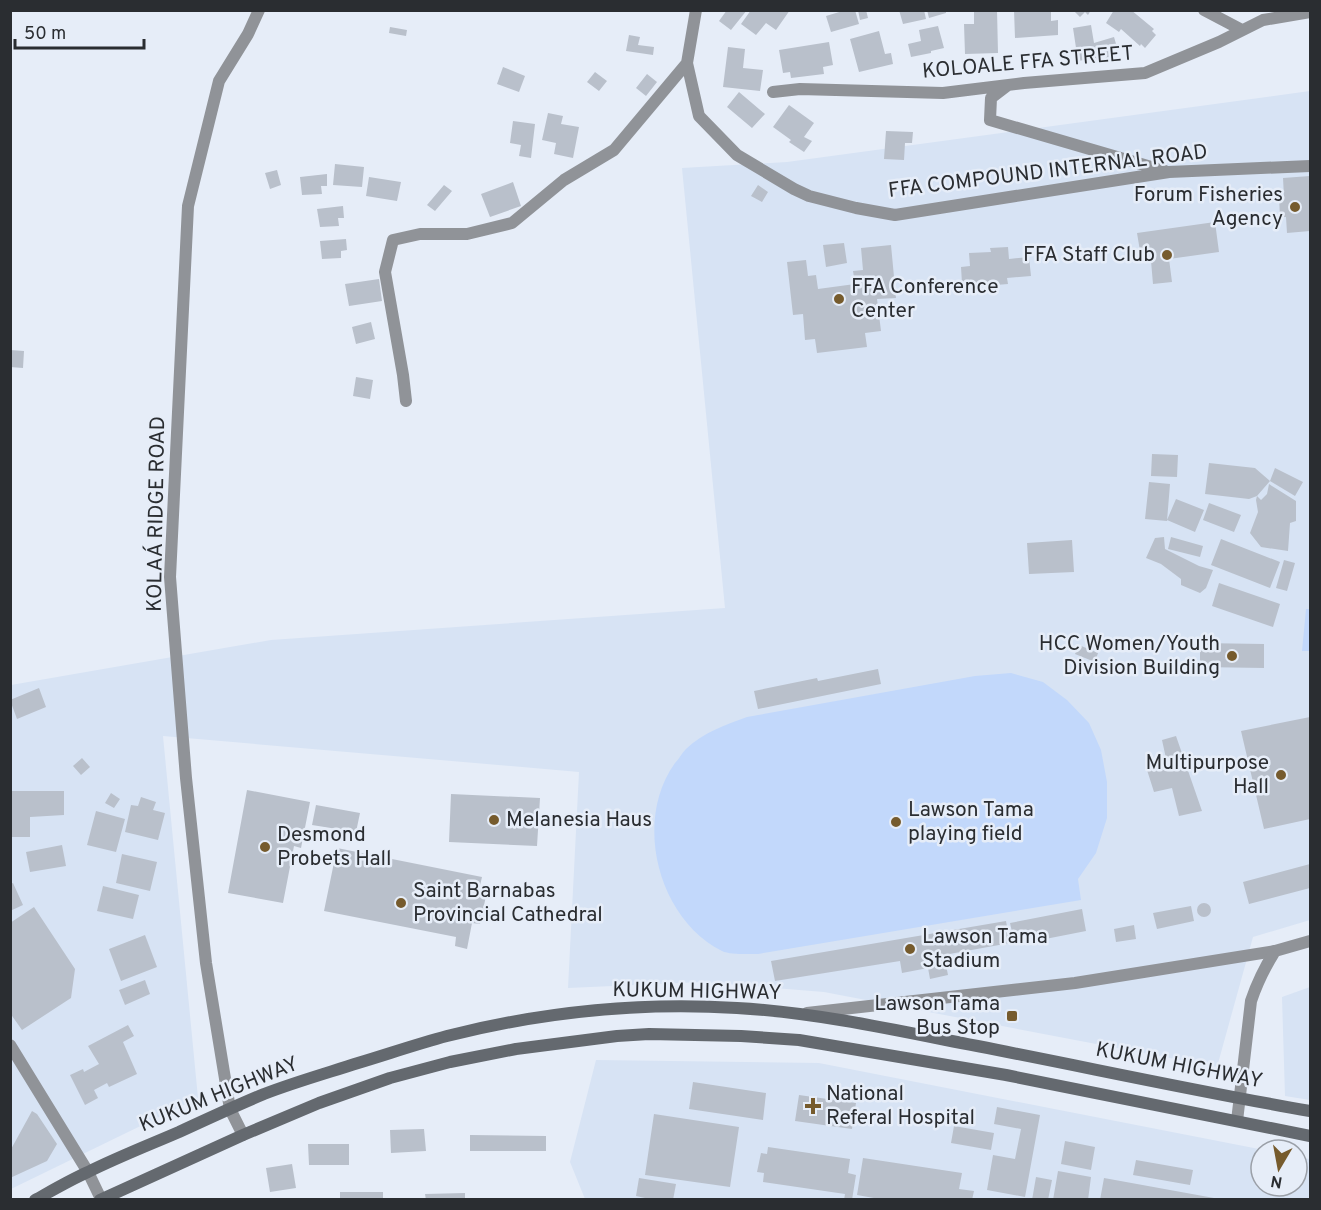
<svg xmlns="http://www.w3.org/2000/svg" width="1321" height="1210" viewBox="0 0 1321 1210" font-family="Overpass,sans-serif">
<style>
.built{fill:#d7e3f4}
.green{fill:#c2d8fb}
.building{fill:#b9c0cb}
.lines{fill:none;stroke-linecap:round;stroke-linejoin:round}
.minor{stroke:#909398;stroke-width:12}
.tertiary{stroke:#909398;stroke-width:12}
.secondary{stroke:#64696f;stroke-width:12}
.poi-dot{fill:#765b2d;stroke:#e6edf8;stroke-width:2}
.labels{text-anchor:middle;dominant-baseline:central;stroke-width:5;stroke-linejoin:round;paint-order:stroke}
.street-label{font-size:21px;fill:#2a2d31;stroke:#e6edf8}
.poi-label{font-size:21px;fill:#2a2d31;stroke:#e6edf8;text-anchor:start}
</style>
<rect width="100%" height="100%" fill="#e6edf8"/>
<path class="built" d="M1310,91V920L1253,937L1217,1067L824,992L702,982L568,988L579,772L163,736L198,1098L11,1189V685L271,640L725,608L682,168L787,162Z
M1310,987V1100L1285,1096L1282,997Z
M596,1060L819,1063L1264,1150H1261V1186H1297V1157L1310,1159V1199H585L570,1162Z"/>
<path class="green" d="M1306,609H1310V651H1302Z
M1011,673L1043,682L1067,700L1089,723L1101,750L1107,782V818L1096,853L1078,879L1081,900L758,954C749,954 730,955 722,951C658,919 633,821 675,763C679,759 682,753 686,749C704,732 725,725 747,717L975,676Z"/>
<path class="building" d="M727,10H747L731,30L719,21Z
M751,10H790L776,30L766,23L756,35L741,24Z
M846,10H855L859,24L831,32L826,16Z
M858,10H866L868,18L860,20Z
M899,10H924L926,19L903,24Z
M927,10H946V13L929,18Z
M974,10H997L998,53L965,54L964,24H974Z
M1014,10H1051V21L1058,20V35L1015,38Z
M1073,10H1091L1088,15L1085,12L1080,17Z
M1114,10H1131L1154,29L1152,31L1156,35L1145,48L1141,44L1140,46L1121,29L1119,32L1106,23Z
M1091,25L1094,43L1114,37L1119,54L1097,61L1096,58L1078,61L1073,28Z
M938,26L944,48L931,51V53L911,57L908,44L921,41L919,30Z
M390,27L407,30L406,36L389,33Z
M879,31L885,54L891,53L893,64L859,72L850,39Z
M629,35L640,37L638,45L654,47L653,55L626,51Z
M829,42L833,65L823,67L824,74L791,78L790,72L783,73L779,50Z
M728,47L745,49L743,68L763,70L760,91L723,87Z
M503,67L525,76L519,92L497,84Z
M595,72L607,81L599,91L587,82Z
M647,74L657,82L646,96L636,88Z
M739,92L765,114L752,128L727,107Z
M789,105L814,123L804,137L812,141L804,152L789,142L791,140L773,127Z
M548,113L563,116L561,124L579,127L573,158L554,154L556,143L542,140Z
M513,121L535,124L531,158L519,156L521,145L510,143Z
M886,131L913,132L912,143H905L904,160L884,159Z
M335,164L364,167L362,187L333,185Z
M277,170L281,185L270,189L265,173Z
M327,174V186H321L322,194L302,195L300,177Z
M1310,176V231L1287,233L1286,217H1280L1279,197H1284L1283,178Z
M369,177L401,182L397,201L366,196Z
M513,182L521,206L490,217L481,194Z
M444,185L452,191L435,211L427,205Z
M758,185L768,192L762,202L751,196Z
M343,206L344,218H338L339,226L320,227L317,209Z
M1215,222L1219,252L1169,259L1172,282L1153,284L1151,261L1142,263L1137,233Z
M346,239L347,250L341,251V258L322,259L320,241Z
M844,243L847,263L826,267L823,245Z
M891,245L896,298L877,299L881,331L865,333L867,347L817,353L815,339L805,340L803,314L793,315L787,262L806,260L808,276L816,275L818,289L855,284L853,271L863,270L861,248Z
M1008,247L1009,259L1029,257L1031,276L1007,278L1008,284L972,287V282L962,283L961,267L970,266L969,253L991,252L990,248Z
M379,279L382,301L349,306L345,284Z
M371,322L375,339L356,344L352,327Z
M10,350L24,351L23,368L10,367Z
M356,377L373,380L370,399L353,396Z
M1152,454L1178,455L1177,477L1151,476Z
M1209,463L1255,468L1270,481L1257,496L1249,499L1205,494Z
M1275,468L1303,482L1295,496L1270,481Z
M1149,482L1170,484L1167,521L1145,519Z
M1269,484L1296,501V521L1290,523L1288,551L1261,547L1250,533L1258,512L1256,500L1257,496L1261,500L1267,494Z
M1176,499L1204,510L1195,532L1167,520Z
M1209,503L1241,515L1234,532L1203,520Z
M1164,537L1165,549L1199,566L1213,570L1206,588L1200,593L1181,585V579L1161,564L1146,558L1155,538Z
M1171,537L1203,546L1200,557L1168,549Z
M1221,539L1280,562L1270,588L1211,565Z
M1072,540L1074,572L1029,574L1027,543Z
M1284,560L1295,563L1287,591L1276,588Z
M1219,583L1280,604L1273,627L1212,606Z
M1200,643L1264,644V668L1200,667Z
M1079,645L1098,653L1095,662L1075,654Z
M878,669L881,684L758,709L754,691L817,678L818,681Z
M39,688L46,707L17,719L10,700Z
M1310,717V819L1264,829L1241,731Z
M1176,736L1202,811L1179,816L1172,788L1154,792L1147,770L1167,763L1162,740Z
M82,758L90,767L81,775L73,766Z
M247,790L310,802L301,848L294,846L283,903L228,893Z
M11,791H64V815L30,817V837H11Z
M111,793L120,799L114,808L105,803Z
M451,794L540,798L537,846L449,842Z
M141,797L156,802L153,810L165,813L158,840L125,832L131,805L138,806Z
M316,805L360,813L356,832L312,825Z
M96,811L125,819L116,852L87,845Z
M62,845L66,866L30,872L26,852Z
M337,848L482,877L478,894L486,896L480,924L472,923L467,949L455,946L456,937L324,911Z
M122,854L157,862L150,891L116,883Z
M1310,864V888L1249,904L1243,882Z
M13,883L23,905L10,911V884Z
M103,886L139,895L133,919L97,911Z
M1197 910a7 7 0 1 1 14 0a7 7 0 1 1-14 0Z
M1191,906L1194,921L1157,929L1153,913Z
M34,907L75,969L71,998L22,1030L10,1013V923Z
M1082,909L1086,931L1015,945L1010,923Z
M1006,921L1010,943L944,955L948,975L930,979L928,968L902,973L900,961L775,981L771,961Z
M1134,925L1136,939L1116,942L1114,929Z
M145,935L157,967L121,981L109,949Z
M145,980L150,994L125,1005L119,990Z
M128,1025L134,1036L123,1042L137,1074L109,1087L107,1083L94,1090L98,1098L85,1105L70,1075L83,1069L84,1072L99,1064L88,1046Z
M693,1082L766,1093L763,1120L689,1109Z
M799,1095L856,1103L852,1129L795,1121Z
M997,1107L1040,1115L1025,1197L987,1190L993,1155L1015,1159L1021,1129L994,1124Z
M32,1111L37,1114L57,1144L47,1161L10,1178V1151Z
M654,1114L739,1127L730,1187L645,1175Z
M954,1126L994,1133L991,1150L951,1143Z
M424,1129L426,1151L391,1153L390,1130Z
M470,1135L546,1136V1151H470Z
M1065,1141L1095,1147L1091,1170L1061,1164Z
M308,1144H349V1165H309Z
M768,1147L850,1159L848,1173L856,1175L852,1200H844L845,1194L763,1182L764,1173L757,1172L761,1153L767,1154Z
M863,1158L962,1173L959,1189L974,1191L972,1200H885L857,1195Z
M1136,1160L1193,1170L1190,1185L1133,1175Z
M292,1164L296,1188L270,1192L266,1168Z
M1058,1171L1091,1177L1088,1200H1053Z
M1036,1177L1052,1180L1048,1200H1032Z
M639,1178L676,1184L673,1200H654L636,1196Z
M1104,1178L1214,1198V1200H1100Z
M340,1192H383V1200H340Z
M465,1193V1200H426L425,1194Z"/>
<g class="lines">
<path class="minor" d="M696,10L687,63L699,116L737,155L794,189L809,196L856,208L895,215L1169,172L1310,166
M1204,10L1242,30
M1008,85L991,98L990,120L1165,171
M773,92L800,89L943,93L1024,83L1145,73L1219,42L1263,20L1310,12
M406,401L403,375L385,272L393,240L420,234H467L512,223L564,180L614,150L687,63
M807,1013L1075,983L1275,951
M10,1045L88,1172L101,1199"/>
<path class="tertiary" d="M1237,1121L1251,1001C1257,983 1265,967 1275,951L1310,941
M243,1135L230,1109L206,963L186,778L170,577L188,206L219,81L248,34L259,10"/>
<path class="secondary" d="M35,1200C53,1190 70,1180 88,1172C118,1157 149,1145 179,1132C207,1119 235,1106 264,1094C295,1082 327,1073 358,1063C388,1054 417,1044 447,1036C542,1012 640,1002 737,1008C807,1012 877,1026 946,1040C1068,1063 1189,1090 1310,1111
M100,1200L243,1135L319,1103L390,1078L450,1062L516,1049L617,1036L649,1034L741,1036L799,1040L1006,1075L1310,1136"/>
</g>
<g class="poi-dot">
<circle cx="1295" cy="207" r="6"/>
<circle cx="1167" cy="255" r="6"/>
<circle cx="839" cy="299" r="6"/>
<circle cx="1232" cy="656" r="6"/>
<circle cx="1281" cy="775" r="6"/>
<circle cx="494" cy="820" r="6"/>
<circle cx="896" cy="822" r="6"/>
<circle cx="265" cy="847" r="6"/>
<circle cx="401" cy="903" r="6"/>
<circle cx="910" cy="949" r="6"/>
<rect x="1006" y="1010" width="12" height="12" rx="3"/>
<path d="M810 1097h6v6h6v6h-6v6h-6v-6h-6v-6h6z"/>
</g>
<g class="labels">
<g class="street-label">
<text transform="translate(1028 63) rotate(-5)">KOLOALE FFA STREET</text>
<text transform="translate(1048 172) rotate(-7)">FFA COMPOUND INTERNAL ROAD</text>
<text transform="translate(157 514) rotate(-89)">KOLAÁ RIDGE ROAD</text>
<text transform="translate(697 992) rotate(1)">KUKUM HIGHWAY</text>
<text transform="translate(1179 1066) rotate(11)">KUKUM HIGHWAY</text>
<text transform="translate(219 1095) rotate(-22)">KUKUM HIGHWAY</text>
</g>
<g class="poi-label">
<text x="1283" y="195" text-anchor="end">Forum Fisheries<tspan x="1283" dy="24">Agency</tspan></text>
<text x="1155" y="255" text-anchor="end">FFA Staff Club</text>
<text x="851" y="287">FFA Conference<tspan x="851" dy="24">Center</tspan></text>
<text x="1220" y="644" text-anchor="end">HCC Women/Youth<tspan x="1220" dy="24">Division Building</tspan></text>
<text x="1269" y="763" text-anchor="end">Multipurpose<tspan x="1269" dy="24">Hall</tspan></text>
<text x="908" y="810">Lawson Tama<tspan x="908" dy="24">playing field</tspan></text>
<text x="506" y="820">Melanesia Haus</text>
<text x="277" y="835">Desmond<tspan x="277" dy="24">Probets Hall</tspan></text>
<text x="413" y="891">Saint Barnabas<tspan x="413" dy="24">Provincial Cathedral</tspan></text>
<text x="922" y="937">Lawson Tama<tspan x="922" dy="24">Stadium</tspan></text>
<text x="1000" y="1004" text-anchor="end">Lawson Tama<tspan x="1000" dy="24">Bus Stop</tspan></text>
<text x="826" y="1094">National<tspan x="826" dy="24">Referal Hospital</tspan></text>
</g>
</g>
<rect width="1321" height="1210" fill="none" stroke="#2a2d31" stroke-width="24"/>
<g transform="translate(1279 1168) rotate(190)"><circle r="28" fill="#e6edf8" stroke="#9ba0a8" stroke-width="1.5"/>
<path d="M0-4.5L10 22L0 15L-10 22Z" fill="#765b2d"/>
<text y="-9" font-size="16" font-weight="bold" text-anchor="middle" fill="#2a2d31">N</text>
</g>
<path d="M15 39v9h129v-9" fill="none" stroke="#2a2d31" stroke-width="3"/>
<text x="24" y="39" font-size="18" fill="#2a2d31" stroke="#e6edf8" stroke-width="4.5" paint-order="stroke">50 m</text>
</svg>
